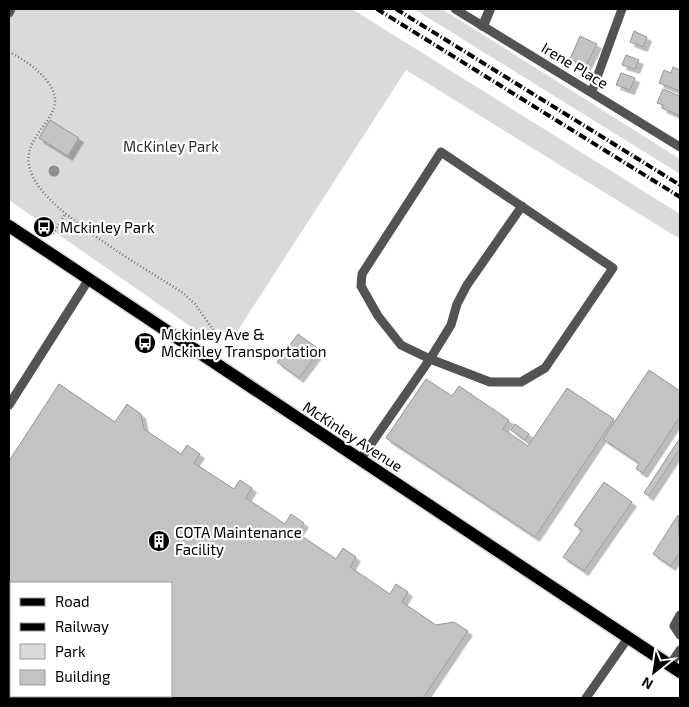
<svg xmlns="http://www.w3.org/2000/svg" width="689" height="707" viewBox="0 0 689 707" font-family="'Exo 2',sans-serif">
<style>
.green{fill:#dadada}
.building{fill:#c3c3c3;stroke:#979797;filter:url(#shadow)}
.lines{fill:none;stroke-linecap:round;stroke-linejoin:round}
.primary-casing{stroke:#dbdbdb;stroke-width:15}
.path{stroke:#757575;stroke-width:2.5;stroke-dasharray:1 2.5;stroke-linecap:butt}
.lane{stroke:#535353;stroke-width:9}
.street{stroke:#535353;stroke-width:10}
.primary{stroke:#000;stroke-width:12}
.rail{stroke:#000;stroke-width:4;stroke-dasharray:8 2.5 1 2.5;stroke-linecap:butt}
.tree{fill:#8e8e8e}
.labels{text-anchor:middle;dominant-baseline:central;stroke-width:4.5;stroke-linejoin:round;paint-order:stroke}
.street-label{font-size:15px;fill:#000;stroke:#fff}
.park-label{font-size:15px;fill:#313131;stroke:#fff}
.poi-label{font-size:15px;fill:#000;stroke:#fff;text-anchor:start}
</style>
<defs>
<filter id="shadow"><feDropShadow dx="4.5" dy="4.5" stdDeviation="0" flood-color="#0004"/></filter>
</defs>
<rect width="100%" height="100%" fill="#fff"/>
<path class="green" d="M9,9H352L680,214V239L406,70L233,338L217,328L210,340L9,200Z
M414,9H442L680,159V174Z"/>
<path class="building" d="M634,31L647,37L643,47L630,42Z
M580,36L597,44L586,66L570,59Z
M626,55L639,60L635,69L622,65Z
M673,67L680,70V91L659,83L664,70L671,73Z
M621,73L635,78L630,90L616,85Z
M663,89L680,96V116L662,108L663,105L657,103Z
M50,120L79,138L68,156L39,138Z
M298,334L320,350L299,378L277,362Z
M649,370L680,391V417L643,473L636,469L639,463L603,439Z
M426,379L452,396L459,386L509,420L503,429L528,446L567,388L614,419L535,537L386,438Z
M59,384L115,422L127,404L141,414L144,429L181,454L187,445L200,454L194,463L234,489L240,480L252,488L246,498L285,524L291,514L304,523L297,533L336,559L343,548L356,557L350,567L390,594L396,584L408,592L402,602L436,625L454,622L468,631L423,698H93L94,696H171V583H11V639L9,638V461Z
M515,424L529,434L525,440L511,430Z
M680,438V449L649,496L644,493Z
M604,482L632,502L584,571L563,557L582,530L574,525Z
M678,515L680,552L671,566L653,554Z"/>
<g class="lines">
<g class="primary-casing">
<path id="primary" d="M9,226L680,672"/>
</g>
<path class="path" d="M9,52C26,60 57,81 55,103C52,127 16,142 33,177C51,215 145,268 183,293L195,304L217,335
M53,234L65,214"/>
<path class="lane" d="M455,9L680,147
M9,13L11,9
M592,91L622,9
M9,405L89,279
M360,460L430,359L490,382H521L545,368L613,268L441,152L362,274L361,286L378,316L401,345L430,359L451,325L457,304L467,285L522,206
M680,615L674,626L680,635
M670,665L680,650
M586,698L628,638"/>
<path class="street" d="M483,26L490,9"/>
<use href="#primary" class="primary"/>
<path class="rail" d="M377,9L680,197
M396,9L680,185"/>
</g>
<circle class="tree" cx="54" cy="171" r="5.5"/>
<defs>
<g id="bus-disc" transform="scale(1.125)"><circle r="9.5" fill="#000" stroke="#fff"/><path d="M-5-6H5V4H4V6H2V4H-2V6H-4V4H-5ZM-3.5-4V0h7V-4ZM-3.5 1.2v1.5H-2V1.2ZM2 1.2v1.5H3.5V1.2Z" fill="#fff"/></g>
<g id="building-disc" transform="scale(1.125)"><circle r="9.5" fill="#000" stroke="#fff"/><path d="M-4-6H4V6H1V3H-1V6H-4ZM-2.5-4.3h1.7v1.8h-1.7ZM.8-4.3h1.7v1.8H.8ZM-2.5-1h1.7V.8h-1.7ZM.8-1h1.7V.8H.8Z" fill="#fff"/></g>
</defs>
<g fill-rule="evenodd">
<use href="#bus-disc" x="44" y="227"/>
<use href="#bus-disc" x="145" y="343"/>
<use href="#building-disc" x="159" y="541"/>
</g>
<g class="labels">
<g class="street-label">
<text transform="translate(575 65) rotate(31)">Irene Place</text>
<text transform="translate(353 436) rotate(33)">McKinley Avenue</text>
</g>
<g class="park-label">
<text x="171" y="146">McKinley Park</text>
</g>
<g class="poi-label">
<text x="60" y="227">Mckinley Park</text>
<text x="161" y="334">Mckinley Ave &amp;<tspan x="161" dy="17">Mckinley Transportation</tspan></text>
<text x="175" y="532">COTA Maintenance<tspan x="175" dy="17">Facility</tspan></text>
</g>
</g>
<rect width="689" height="707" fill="none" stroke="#000000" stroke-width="20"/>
<rect x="10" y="582" width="162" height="115" fill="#ffffff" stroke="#999999"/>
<rect x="20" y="598" width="25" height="8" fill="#000000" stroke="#999999"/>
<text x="55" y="607" font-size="15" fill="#000000">Road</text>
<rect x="20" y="623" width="25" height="8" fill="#000000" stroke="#999999"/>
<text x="55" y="632" font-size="15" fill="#000000">Railway</text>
<rect x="20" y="644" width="25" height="15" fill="#dadada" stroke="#999999"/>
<text x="55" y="657" font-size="15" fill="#000000">Park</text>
<rect x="20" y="670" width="25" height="15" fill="#c3c3c3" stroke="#999999"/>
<text x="55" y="682" font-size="15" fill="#000000">Building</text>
<g transform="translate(654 672) rotate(210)" stroke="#ffffff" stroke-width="4" paint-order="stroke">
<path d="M0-4L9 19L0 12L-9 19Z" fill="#000000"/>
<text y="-8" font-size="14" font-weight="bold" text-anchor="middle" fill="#000000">N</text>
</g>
</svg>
